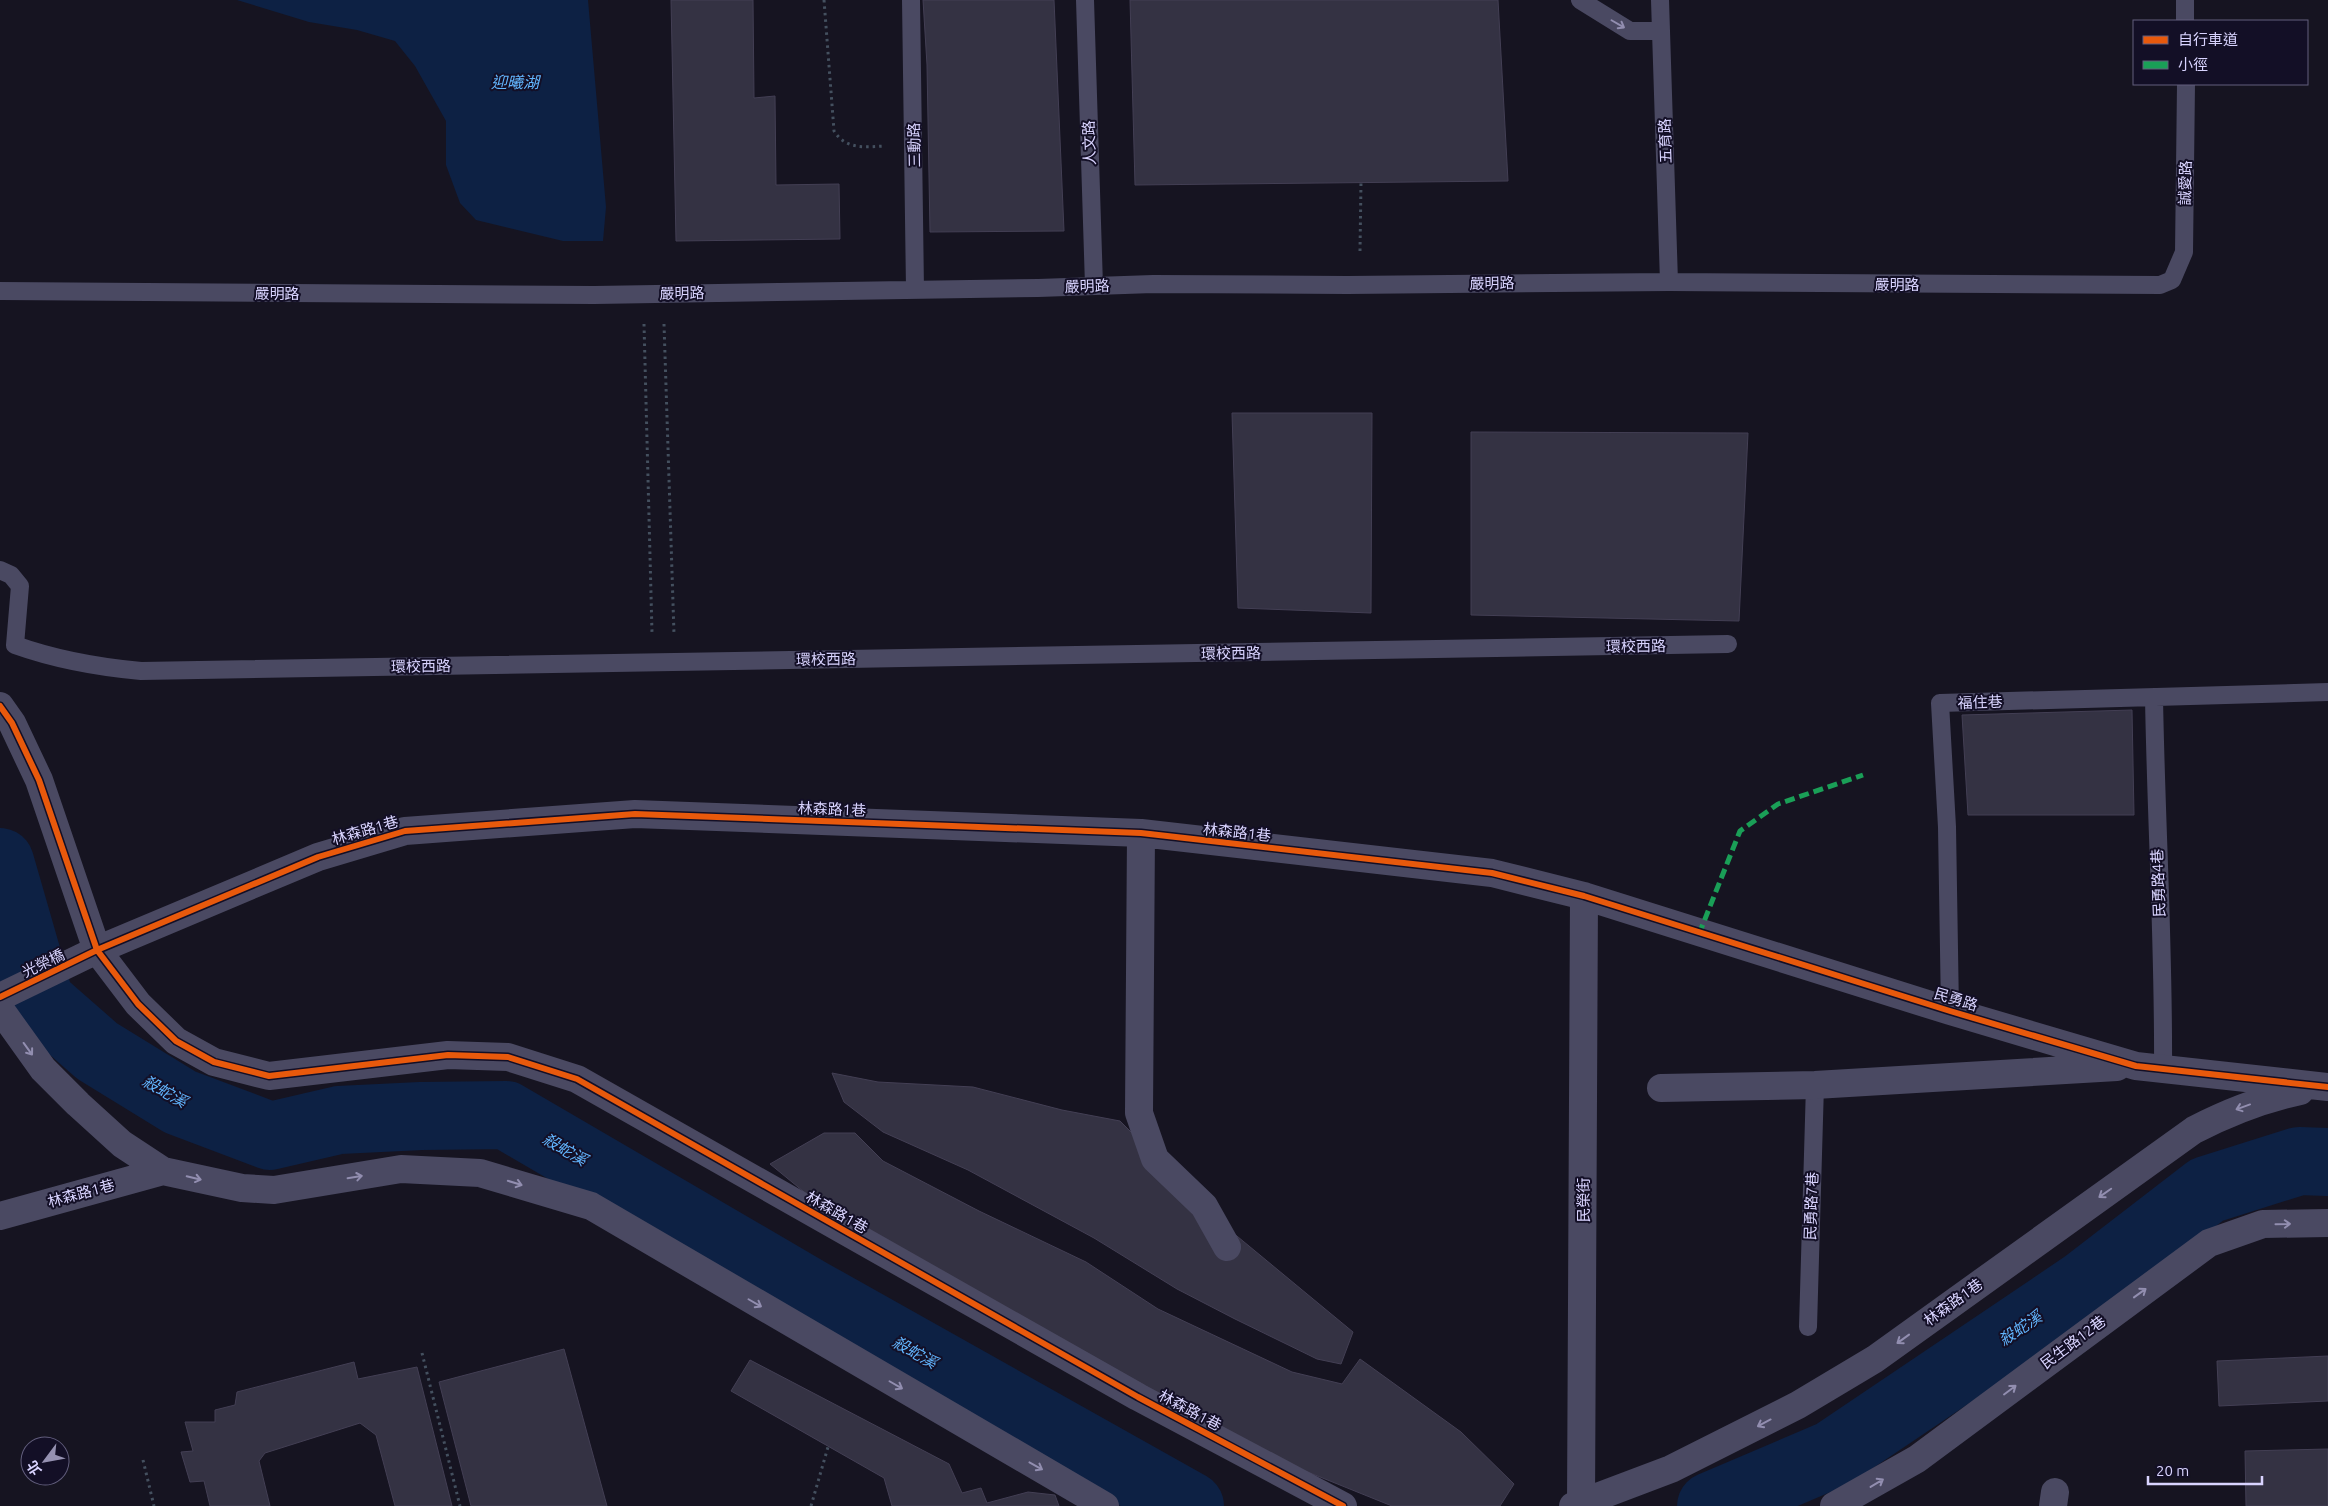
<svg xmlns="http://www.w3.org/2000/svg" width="2328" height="1506" viewBox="0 0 2328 1506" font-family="Ubuntu,'Noto Sans TC',sans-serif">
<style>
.water{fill:#0d2144}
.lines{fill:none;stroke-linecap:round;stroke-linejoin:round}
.river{stroke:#0d2144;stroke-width:68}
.building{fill:#343243;stroke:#433f54}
.path{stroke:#44505f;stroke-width:3;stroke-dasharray:2.5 4;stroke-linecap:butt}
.service{stroke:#4a4962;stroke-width:18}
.minor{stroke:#4a4962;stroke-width:28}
.quiet{stroke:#1a9f57;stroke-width:5;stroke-dasharray:10 5;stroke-linecap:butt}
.cycleway-casing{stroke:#130f26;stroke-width:9}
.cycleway{stroke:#e8590c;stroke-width:6}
.oneway{stroke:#928eb0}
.labels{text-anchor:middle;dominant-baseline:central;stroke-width:4;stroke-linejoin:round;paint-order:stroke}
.street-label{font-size:15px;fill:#d9d4ff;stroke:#130f26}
.water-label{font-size:16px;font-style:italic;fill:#62b6ff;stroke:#130f26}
</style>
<rect width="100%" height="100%" fill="#161421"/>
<path class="water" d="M237,0H588L606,207L603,241H563L476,220L460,203L446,165V121L415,66L395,41L357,30L309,22Z"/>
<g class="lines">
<path class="river" d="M0,862L40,1001L97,1051L180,1102L270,1136L339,1120L421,1116L506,1115L811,1293L1190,1506
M1711,1506L1833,1454L2085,1284L2207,1190L2299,1161L2328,1162"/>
</g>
<path class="building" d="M671,0H753L754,98L775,96L776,185L839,184L840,239L676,241Z
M923,0H1054L1064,231L930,232L927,65Z
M1130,0H1498L1508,181L1135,185Z
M1232,413H1372L1371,613L1238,608Z
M1471,432L1748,433L1739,621L1471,615Z
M2132,710L2134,815H1968L1962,715Z
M832,1073L878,1082L973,1087L1062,1110L1120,1121L1226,1227L1353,1332L1341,1364L1317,1359L1235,1319L1177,1289L1094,1238L968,1170L883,1132L844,1102Z
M824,1133H855L883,1161L979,1211L1086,1262L1158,1309L1292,1372L1342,1384L1360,1359L1461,1432L1514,1484L1500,1506H1392L1273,1458L809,1196L770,1164Z
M564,1349L607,1506H471L439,1382Z
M2328,1356V1401L2219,1406L2217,1361Z
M750,1360L949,1464L962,1493L981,1488L987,1503L1028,1492L1055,1495L1059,1506H892L884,1478L731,1391Z
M354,1362L358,1379L417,1367L452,1506H395L376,1435L360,1423L265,1453L259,1461L270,1506H210L204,1481L190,1482L181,1452L193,1451L185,1422H215V1410L235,1405L237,1392Z
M2328,1449V1506H2246L2245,1451Z"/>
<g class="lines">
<path class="path" d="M824,0L834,131C846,150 865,147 885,146
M1360,251L1361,182
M644,324L652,633
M664,324L674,634
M422,1353L460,1506
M143,1460L154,1506
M811,1506L828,1447"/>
<path class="service" d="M911,0L915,290
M1085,0L1094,286
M1580,0L1630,31H1661
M1660,0L1669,282
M2185,0V21
M0,291L594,295L1038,288L1153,284L1347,285L1669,282L2160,285L2172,280L2184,252L2186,84
M0,570L11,575L20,586L15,645C57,660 97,667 141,671L1728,644
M2154,697C2156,821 2164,945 2163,1069
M1950,1011L1947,827L1940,703L2328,692
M1808,1327L1815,1085"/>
<path class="minor" d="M0,706L12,723L39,780L97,950L138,1004L176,1041L214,1062L269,1076L448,1055L508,1057L577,1079L1138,1397L1343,1506
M1141,833L1139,1113L1155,1159L1204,1206L1227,1247
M0,997L97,950L318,857L405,831L635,814L1141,833L1492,873L1584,896L1950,1011L2136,1066L2328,1087
M0,1009L43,1069L78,1104L122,1144L163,1171L242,1188L274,1190L401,1169L480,1173L591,1206L1105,1506
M1661,1088L1815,1085L2117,1067
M0,1216L163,1171
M1573,1506L1671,1469L1798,1405L1875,1359L2194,1130C2229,1112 2262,1099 2300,1091
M1581,1506L1584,896
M1834,1506L1917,1459L2209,1243L2263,1224L2328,1223
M2053,1506L2055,1492"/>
<path class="quiet" d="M1699,934L1740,831L1778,804L1863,775"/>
<g class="cycleway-casing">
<path id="cycleway" d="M0,706L12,723L39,780L97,950L138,1004L176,1041L214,1062L269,1076L448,1055L508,1057L577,1079L1138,1397L1343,1506
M0,997L97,950L318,857L405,831L635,814L1141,833L1492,873L1584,896L1950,1011L2136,1066L2328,1087"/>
</g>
<use href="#cycleway" class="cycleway"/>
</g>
<defs><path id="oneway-shaft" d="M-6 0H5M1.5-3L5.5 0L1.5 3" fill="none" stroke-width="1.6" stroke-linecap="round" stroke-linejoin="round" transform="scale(1.25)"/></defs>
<g class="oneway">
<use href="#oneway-shaft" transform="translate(1618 24) rotate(30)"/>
<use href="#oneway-shaft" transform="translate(28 1049) rotate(54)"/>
<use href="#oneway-shaft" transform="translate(2243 1107) rotate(160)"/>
<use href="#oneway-shaft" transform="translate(355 1177) rotate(-9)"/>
<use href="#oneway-shaft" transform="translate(194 1178) rotate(13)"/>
<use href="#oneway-shaft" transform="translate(515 1183) rotate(17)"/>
<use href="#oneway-shaft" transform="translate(2105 1193) rotate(145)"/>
<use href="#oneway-shaft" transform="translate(2283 1224) rotate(-1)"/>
<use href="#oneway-shaft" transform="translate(2140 1293) rotate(-36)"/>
<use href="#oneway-shaft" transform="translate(755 1303) rotate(30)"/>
<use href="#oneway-shaft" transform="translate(1903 1339) rotate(144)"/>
<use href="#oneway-shaft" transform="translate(896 1385) rotate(30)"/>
<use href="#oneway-shaft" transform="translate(2010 1390) rotate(-37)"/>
<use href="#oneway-shaft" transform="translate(1764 1423) rotate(152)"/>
<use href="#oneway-shaft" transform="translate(1036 1466) rotate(29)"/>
<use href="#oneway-shaft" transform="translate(1877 1483) rotate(-31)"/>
</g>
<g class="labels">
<g class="street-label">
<text transform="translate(1665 141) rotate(-92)">五育路</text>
<text transform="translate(1089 143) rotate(-92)">人文路</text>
<text transform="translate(914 145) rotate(-91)">三動路</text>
<text transform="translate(2185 183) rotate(-89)">誠愛路</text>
<text transform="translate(1492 283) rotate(-1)">嚴明路</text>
<text x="1897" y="284">嚴明路</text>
<text transform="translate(1087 286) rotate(-2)">嚴明路</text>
<text x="277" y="293">嚴明路</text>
<text transform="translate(682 293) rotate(-1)">嚴明路</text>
<text transform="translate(1636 646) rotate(-1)">環校西路</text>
<text transform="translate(1231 653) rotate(-1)">環校西路</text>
<text transform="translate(826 659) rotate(-1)">環校西路</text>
<text transform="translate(421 666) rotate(-1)">環校西路</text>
<text transform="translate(1980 702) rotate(-2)">福住巷</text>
<text transform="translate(832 809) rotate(2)">林森路1巷</text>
<text transform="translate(365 830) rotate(-16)">林森路1巷</text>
<text transform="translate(1237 832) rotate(6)">林森路1巷</text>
<text transform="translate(2158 883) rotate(-92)">民勇路4巷</text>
<text transform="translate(43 963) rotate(-26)">光榮橋</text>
<text transform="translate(1956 999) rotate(17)">民勇路</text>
<text transform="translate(81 1193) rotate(-15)">林森路1巷</text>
<text transform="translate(1583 1200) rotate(-90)">民榮街</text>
<text transform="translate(1811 1206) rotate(-88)">民勇路7巷</text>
<text transform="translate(837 1212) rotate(30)">林森路1巷</text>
<text transform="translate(1953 1302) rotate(-36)">林森路1巷</text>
<text transform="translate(2073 1342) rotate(-37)">民生路12巷</text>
<text transform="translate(1190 1410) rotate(28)">林森路1巷</text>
</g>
<g class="water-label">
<text x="515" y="82">迎曦湖</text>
<text transform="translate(165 1091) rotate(29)">殺蛇溪</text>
<text transform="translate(565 1149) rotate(30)">殺蛇溪</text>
<text transform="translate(2020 1328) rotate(-34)">殺蛇溪</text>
<text transform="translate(915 1352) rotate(29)">殺蛇溪</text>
</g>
</g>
<rect x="2133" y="20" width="175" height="65" fill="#130f26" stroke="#625e7d"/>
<rect x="2143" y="36" width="25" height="8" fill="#e8590c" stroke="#625e7d"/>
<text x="2178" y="45" font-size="15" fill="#d9d4ff">自行車道</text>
<rect x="2143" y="61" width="25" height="8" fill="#1a9f57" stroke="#625e7d"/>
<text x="2178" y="70" font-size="15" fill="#d9d4ff">小徑</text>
<g transform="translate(45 1461) rotate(238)"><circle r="24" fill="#130f26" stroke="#625e7d"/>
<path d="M0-4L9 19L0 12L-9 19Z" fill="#9591b1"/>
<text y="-8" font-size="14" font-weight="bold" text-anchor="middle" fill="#d9d4ff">北</text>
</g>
<path d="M2148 1476v8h114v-8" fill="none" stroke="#d9d4ff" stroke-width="2.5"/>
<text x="2156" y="1476" font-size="15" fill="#d9d4ff" stroke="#130f26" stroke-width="4" paint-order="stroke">20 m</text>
</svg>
